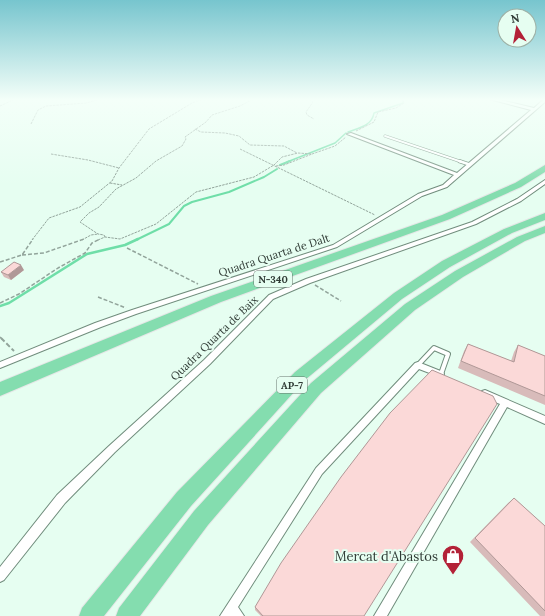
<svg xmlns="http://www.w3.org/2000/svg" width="545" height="616" viewBox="0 0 545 616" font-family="Lora,serif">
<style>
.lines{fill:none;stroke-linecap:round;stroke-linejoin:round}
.stream-far2{stroke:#6fdea8;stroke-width:1.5}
.stream-far1{stroke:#6fdea8;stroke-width:2}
.stream{stroke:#6fdea8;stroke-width:2.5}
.lane-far2-casing{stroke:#718d7d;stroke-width:3}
.lane-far1-casing{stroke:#718d7d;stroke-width:4}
.lane-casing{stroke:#718d7d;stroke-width:6}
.street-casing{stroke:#718d7d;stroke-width:2}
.highway-casing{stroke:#e6e7e7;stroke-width:2}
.path-far2{stroke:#92a49b;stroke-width:1;stroke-dasharray:2.5 1;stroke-linecap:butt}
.path-far1{stroke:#92a49b;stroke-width:1.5;stroke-dasharray:4 2;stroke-linecap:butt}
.path{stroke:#92a49b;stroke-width:2;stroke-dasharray:5 2.5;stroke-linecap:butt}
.lane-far2{stroke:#fff;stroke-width:2}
.lane-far1{stroke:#fff;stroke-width:2.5}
.lane{stroke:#fff;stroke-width:4}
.street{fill:#fff;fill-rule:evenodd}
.highway{fill:#84ddaf;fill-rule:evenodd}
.wall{fill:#d8bbba}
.shaded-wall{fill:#b09897}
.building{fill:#fbd9d8;stroke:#b09897}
.labels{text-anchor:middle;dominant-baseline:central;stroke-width:4;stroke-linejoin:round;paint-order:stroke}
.shield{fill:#e6fef1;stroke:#66756d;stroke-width:1}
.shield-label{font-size:10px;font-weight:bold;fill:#2f3a34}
.street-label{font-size:11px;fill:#2f3a34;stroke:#e6fef1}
.near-poi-label{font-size:13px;fill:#2f3a34;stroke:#e6fef1;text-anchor:end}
</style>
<rect width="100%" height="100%" fill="#e6fef1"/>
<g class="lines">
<path class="stream-far2" d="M348,132C358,128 372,126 374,113L403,103V99
M287,162L335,143L346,133"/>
<path class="stream-far1" d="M280,165L290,161
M136,240L169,224L184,206L192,202L229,192L264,177L277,169"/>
<path class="stream" d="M0,306L9,303L87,254L125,245L138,239"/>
<g class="lane-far2-casing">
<path id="lane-far2" d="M385,136L462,162"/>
</g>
<g class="lane-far1-casing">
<path id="lane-far1" d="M459,161L468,164"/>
</g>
<g class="lane-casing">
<path id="lane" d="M418,365L434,348L448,354L441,374"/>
</g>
<g class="street-casing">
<path id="street" d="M489,99H497L534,108L544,99H545V102L447,187L422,196L337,247L136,314L101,327L0,368V362L95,323L132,310L333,245L418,194L443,185L454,175L347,134L351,133L457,173L531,110Z
M545,180V184L521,201L476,224L310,283L273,299L210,364L115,452L65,503L4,580L0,582V567L57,495L109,446L204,360L269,295L306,279L472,222L517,199Z
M418,362L443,372L444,374L443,376L440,377L419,369L322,474L238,607L244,616H220L316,468L415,363Z
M485,390L545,416V424L507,407L387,616H374L500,404L482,397L481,394L482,391Z"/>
</g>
<g class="highway-casing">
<path id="highway" d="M545,165V172L521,187L450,219L221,302L0,396V382L211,296L442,215L515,183Z
M545,213V220L512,233L450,267L402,299L305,380L191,506L104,616H79L82,608L177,492L295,372L394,293L442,261L504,229Z
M545,226V233L525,241L463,277L415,310L321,393L208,525L140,616H116L119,608L194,511L311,383L405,304L455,271L517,237Z"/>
</g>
<path class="path-far2" d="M309,99L313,102L306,112L307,115L314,119
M0,106L15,99
M31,124L38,110L46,106L86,103L101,99
M195,129L201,132L225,133L239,136L250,145L284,146L297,153
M356,131L374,122L378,112L396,108L404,103L403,99
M240,149L375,215
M51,154L88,160L119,168
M276,166L284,165L312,154
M110,183L122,185
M105,237L104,235L98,234L80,222L89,213L99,207L116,189L136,178L156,161L182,146L186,139L185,137L206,122L212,115L240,106L253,99
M32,240L49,218L80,207L112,181L119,168L149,129L192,103L202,99
M82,240L91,235L98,234
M98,240L105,237L120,239L156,224L196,192L254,177L274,165L282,157L298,153L312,154L335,146L346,137"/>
<path class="path-far1" d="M127,248L198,284
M22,255L44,253L84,239
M0,262L22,255L33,239
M315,285L341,301
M98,297L126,308
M0,303L19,294L58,268L85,253L92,243L100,239
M0,337L2,339"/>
<path class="path" d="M1,338L14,351"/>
<use href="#lane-far2" class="lane-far2"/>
<use href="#lane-far1" class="lane-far1"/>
<use href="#lane" class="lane"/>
<use href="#street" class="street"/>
<use href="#highway" class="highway"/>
</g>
<path class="wall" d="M24,270L11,280L4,277L1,272Z
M468,344L511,361L514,352L518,345L545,356V405L458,368L464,351Z
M514,498L545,526V616H540L470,542L508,503Z
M255,607L364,616H261L255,610Z"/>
<path class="shaded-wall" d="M21,265L24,270L11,280L8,275Z"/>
<path class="building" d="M14,262L21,265L8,275L1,272Z
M468,344L514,362L518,345L545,356V396L461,361Z
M432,370L493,396L497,404L364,616H263L255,607L281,563L341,477L390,413Z
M514,498L545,526V611L475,538Z"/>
<linearGradient id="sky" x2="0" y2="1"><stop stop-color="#77c5ce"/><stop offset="0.54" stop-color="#f4fff9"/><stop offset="1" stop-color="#f4fff9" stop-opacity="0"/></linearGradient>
<rect width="545" height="185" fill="url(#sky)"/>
<defs>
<g id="shop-pin" transform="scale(1.15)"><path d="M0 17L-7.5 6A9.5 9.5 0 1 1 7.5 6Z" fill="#b32137" stroke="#e6fef1"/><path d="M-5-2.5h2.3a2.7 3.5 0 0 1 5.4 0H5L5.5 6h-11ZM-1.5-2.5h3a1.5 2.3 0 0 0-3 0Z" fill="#fff"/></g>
</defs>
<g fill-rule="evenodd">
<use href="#shop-pin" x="453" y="556"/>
</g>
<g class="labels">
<g class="shield">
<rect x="254" y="271" width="38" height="16" rx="3"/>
<rect x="277" y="377" width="30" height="16" rx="3"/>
</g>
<g class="shield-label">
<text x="273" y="279">N-340</text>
<text x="292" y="385">AP-7</text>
</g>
<g class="street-label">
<text transform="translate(274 255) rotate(-18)">Quadra Quarta de Dalt</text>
<text transform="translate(214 338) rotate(-44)">Quadra Quarta de Baix</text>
</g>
<g class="near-poi-label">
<text x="438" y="556">Mercat d'Abastos</text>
</g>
</g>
<g transform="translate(517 28) rotate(349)"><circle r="19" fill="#e6fef1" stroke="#9db0a5"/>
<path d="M0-3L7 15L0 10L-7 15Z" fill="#b32137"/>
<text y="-6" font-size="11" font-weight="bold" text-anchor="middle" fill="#2f3a34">N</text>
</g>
</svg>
